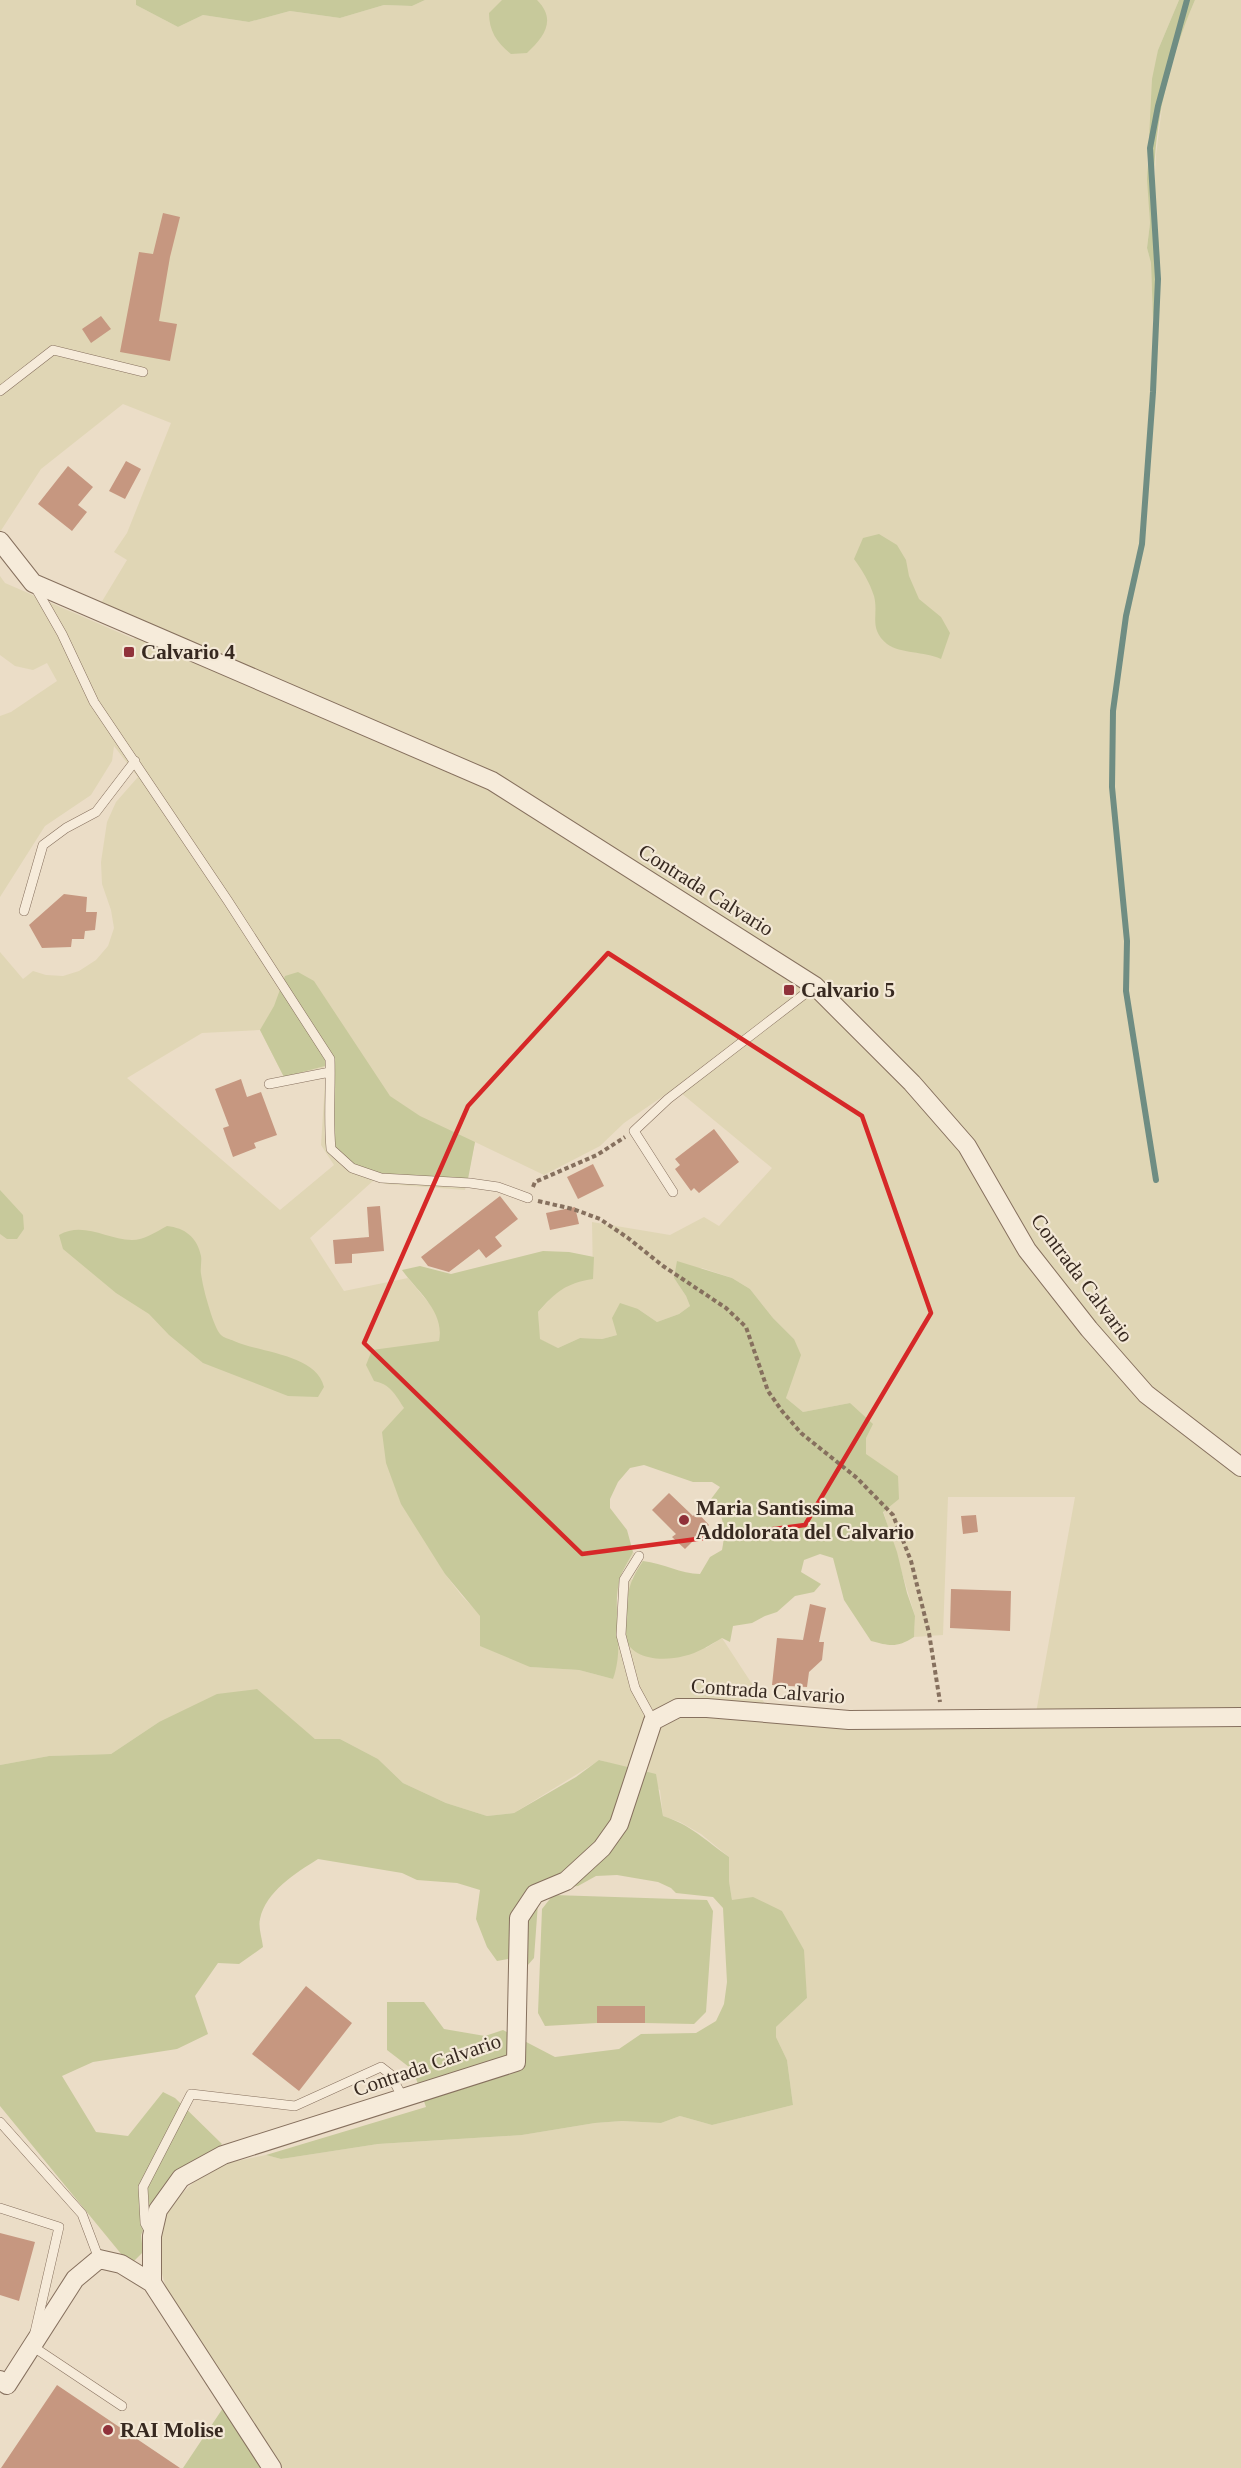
<svg xmlns="http://www.w3.org/2000/svg" width="1241" height="2468" viewBox="0 0 1241 2468" font-family="Georgia,serif">
<style>
.farmland{fill:#e0d6b5;fill-rule:evenodd}
.green{fill:#c7c99b}
.lines{fill:none;stroke-linecap:round;stroke-linejoin:round}
.stream{stroke:#6f8d83;stroke-width:6}
.building{fill:#c69780}
.service-casing{stroke:#86705e;stroke-width:10}
.minor-casing{stroke:#86705e;stroke-width:20}
.path{stroke:#86705e;stroke-width:4;stroke-dasharray:4.5 3;stroke-linecap:butt}
.service{stroke:#f6ebda;stroke-width:9}
.minor{stroke:#f6ebda;stroke-width:18}
.marked{fill:none;stroke:#d62828;stroke-width:4.5;stroke-linejoin:round}
.poi-dot{fill:#90323a;stroke:#f3e8d6;stroke-width:2}
.labels{text-anchor:middle;dominant-baseline:central;stroke-width:4.5;stroke-linejoin:round;paint-order:stroke}
.poi-label{font-size:21px;font-weight:bold;fill:#372920;stroke:#f3e8d6;text-anchor:start}
.street-label{font-size:21px;fill:#372920;stroke:#f3e8d6}
</style>
<rect width="100%" height="100%" fill="#ebddc7"/>
<path class="farmland" d="M0,0H136V5L178,27L203,15L249,22L290,11L340,18L384,5L412,6L425,0H1179L1158,50L1147,164L1150,223L1147,248L1151,263L1153,316L1159,274L1154,193L1156,155L1164,91L1182,31L1195,0H1241V2468H282L210,2355L168,2295L160,2266L162,2233L169,2206L194,2182L228,2163L266,2155L281,2159L378,2144L522,2135L595,2123L622,2121L661,2123L680,2116L712,2125L793,2105L787,2060L776,2037V2027L807,1998L805,1977L791,1929L782,1911L732,1900L729,1881V1857L701,1834L680,1822L663,1816L660,1790L629,1769L600,1760L514,1813L487,1816L446,1803L403,1783L378,1759L340,1739H315L295,1724L159,1722L111,1754L49,1756L0,1765V952L23,979L33,971L46,975L63,976L79,971L96,960L108,946L114,928L111,910L102,884L101,862L107,822L116,802L138,777L114,746L112,761L91,795L45,826L0,897V716L11,712L57,681L47,663L33,670L15,666L0,655V576L5,583L134,639L139,628L98,608L127,560L114,552L127,533L171,423L123,404L41,469L0,532ZM260,1030L284,1077L326,1067L321,1145L334,1165L280,1210L127,1078L202,1033ZM675,1088L772,1168L719,1226L704,1217L670,1235L592,1222L593,1278L575,1281L556,1293L538,1312L539,1339L558,1348L580,1338L602,1339L617,1335L638,1309L657,1322L679,1314L690,1306L686,1296L674,1278L702,1268L732,1278L750,1289L773,1318L794,1339L791,1379L786,1398L803,1412L850,1403L866,1438V1454L915,1616L914,1637L943,1635L948,1497H1075L1034,1724L771,1713L722,1638L706,1648L631,1579L643,1561L633,1552L619,1581L618,1635L613,1679L579,1670L530,1667L462,1596L445,1574L427,1542L404,1408L393,1390L384,1383L409,1347L439,1342L442,1329L437,1313L408,1278L344,1291L310,1238L374,1180L386,1184L465,1190L475,1142L544,1175L600,1146L624,1123Z"/>
<path class="green" d="M136,0H425L412,6L384,5L340,18L290,11L249,22L203,15L178,27L136,5Z
M502,0H537C557,20 544,37 527,53L511,54C497,43 489,31 489,13Z
M1179,0H1195C1169,60 1153,126 1154,192C1155,219 1161,246 1159,274C1159,289 1155,305 1153,320L1151,263L1147,248L1150,223L1147,179L1152,79L1158,50Z
M879,534L897,545L906,560L909,576L919,599L941,617L950,633L941,659C924,651 901,654 887,644C868,628 879,615 874,596C870,583 862,570 854,559L863,538Z
M298,972L314,981L390,1096L420,1116L475,1142L468,1179C430,1178 337,1185 331,1134C328,1111 332,1087 332,1064L284,1077L260,1030L274,1006L285,976Z
M0,1190L23,1215L24,1229L17,1239H7L0,1234Z
M167,1226C185,1228 197,1237 201,1256C202,1262 200,1268 201,1274C203,1288 207,1301 211,1314C213,1320 217,1331 221,1335C224,1338 230,1339 234,1341C260,1353 316,1354 324,1387L318,1397L288,1396L203,1363L169,1335L149,1314L116,1293L63,1249L59,1235C83,1221 106,1239 132,1240C144,1240 156,1232 167,1226Z
M543,1251L569,1252L594,1257L593,1279C566,1283 556,1292 538,1312L540,1339L558,1348L580,1338L602,1339L617,1335L612,1318L620,1303L638,1309L657,1322L679,1314L690,1306L686,1296L674,1278L677,1261L732,1278L750,1289L773,1318L794,1339L801,1355L786,1398L803,1412L850,1403L873,1424L866,1438V1454L898,1476L899,1499L883,1512L897,1552L907,1593L915,1616L914,1637C897,1648 890,1646 871,1641L844,1600L833,1558L820,1554L804,1560L801,1572L821,1584L814,1592L795,1596L777,1612L765,1616L752,1623L733,1626L730,1642L722,1638C710,1645 698,1653 684,1656C662,1662 626,1660 624,1631C624,1625 625,1619 626,1613C628,1589 630,1580 643,1561C663,1563 681,1574 700,1574L710,1557L722,1550C726,1532 724,1513 711,1499L720,1487L712,1482H693L644,1465L630,1468L618,1482L610,1499V1508L627,1530L633,1552C629,1561 621,1572 619,1582C612,1615 625,1645 613,1679L579,1670L530,1667L480,1646V1616L445,1574L401,1504L386,1463L382,1432L404,1408C395,1394 390,1384 374,1381L366,1365L372,1350L439,1341C445,1312 418,1292 402,1270L420,1266L451,1274Z
M257,1689L315,1739H340L378,1759L403,1783L446,1803L487,1816L514,1813L576,1777L599,1760L656,1774L663,1816C691,1825 705,1840 729,1857V1881L732,1900L753,1897L782,1911L804,1950L807,1998L776,2027V2037L787,2060L793,2105L712,2125L680,2116L661,2123L622,2121L595,2123L522,2135L378,2144L281,2159L266,2155L426,2107L413,2070L387,2050V2002H424L444,2029L485,2036L503,2030L555,2057L619,2049L641,2034L696,2033L716,2021L724,2004L727,1982L723,1908L713,1897L676,1893L671,1888L658,1882L617,1875L596,1876L578,1886L550,1890L538,1903L534,1958L527,1966L508,1959L497,1961L487,1947L476,1919L480,1890L457,1883L417,1880L402,1873L318,1859C296,1873 266,1891 260,1919C258,1927 262,1938 263,1947L239,1964L218,1963L195,1996L208,2034L177,2049L93,2062L62,2076L96,2132L128,2136L163,2092L175,2098L222,2144L154,2203L141,2235L143,2252L133,2262L122,2255L0,2106V1765L49,1756L111,1754L159,1722L217,1694Z
M553,1895L707,1900L713,1911L706,2012L694,2024L645,2023V2006H598L597,2023L545,2026L538,2013L542,1909Z
M223,2408L262,2468H183Z"/>
<g class="lines">
<path class="stream" d="M1156,1180L1126,991L1127,941L1112,787L1113,711L1126,616L1142,544L1153,392L1158,279L1150,148L1158,106L1187,0"/>
</g>
<path class="building" d="M163,213L180,217L170,257L159,321L177,324L170,361L120,352L139,252L153,254Z
M101,316L111,329L91,343L82,329Z
M126,461L141,469L125,499L109,491Z
M68,466L93,487L78,505L87,512L72,531L38,504Z
M64,894L87,897L86,912H97L95,930L85,931L84,939H72L71,947L42,948L29,925Z
M241,1079L247,1097L261,1092L277,1135L254,1143L256,1148L233,1157L223,1128L229,1126L215,1089Z
M714,1129L739,1162L699,1193L694,1188L691,1191L675,1169L680,1165L675,1159Z
M593,1164L604,1186L578,1199L567,1177Z
M500,1196L518,1219L495,1237L502,1246L486,1258L479,1249L449,1272L428,1266L421,1257Z
M380,1206L384,1251L352,1254V1263L335,1264L333,1240L369,1237L367,1207Z
M575,1207L579,1224L550,1230L546,1213Z
M669,1493L693,1516L697,1512L709,1525L685,1549L672,1537L676,1534L652,1510Z
M976,1515L978,1532L963,1534L961,1516Z
M951,1589L1011,1591L1010,1631L950,1628Z
M810,1604L826,1608L819,1642H824L822,1660L809,1672L807,1687L772,1685L777,1638L803,1640Z
M306,1986L352,2023L299,2091L252,2054Z
M597,2006H645V2023H597Z
M0,2233L35,2242L19,2301L0,2295Z
M57,2385L180,2468H1Z"/>
<g class="lines">
<g class="service-casing">
<path id="service" d="M0,391L53,350L143,372
M34,585L62,634L94,702L228,901L330,1059C331,1090 328,1118 331,1149L352,1168L381,1178L470,1183L498,1187L528,1198
M24,911L43,845L66,828L96,812L135,761
M269,1084L330,1072
M673,1192L634,1131L668,1099L815,986
M639,1556L624,1580L621,1635L635,1688L653,1721
M0,2122L82,2214L99,2259
M0,2208L59,2227L35,2332
M151,2234L145,2223L143,2187L191,2094L295,2106L381,2067L390,2074L403,2098
M32,2346L122,2406"/>
</g>
<g class="minor-casing">
<path id="minor" d="M0,541L33,583L492,781L815,986L912,1083L967,1146L1027,1250L1089,1329L1146,1394L1241,1467
M152,2283V2236L158,2210L181,2178L223,2155L516,2062L519,1918L535,1894L566,1881L602,1848L619,1824L653,1721L678,1708H707L849,1720L1241,1717
M0,2380L7,2385L75,2279L99,2259L121,2264L152,2283L272,2468"/>
</g>
<path class="path" d="M533,1187L535,1182L597,1155L625,1137
M538,1201L573,1209L600,1219L628,1238L663,1266L726,1308L746,1327L768,1391L782,1411L801,1433L857,1478L893,1515L911,1561L929,1633L940,1702"/>
<use href="#service" class="service"/>
<use href="#minor" class="minor"/>
</g>
<path class="marked" d="M608,953L862,1116L931,1313L805,1525L582,1554L364,1343L468,1106Z"/>
<g class="poi-dot">
<rect x="123" y="646" width="12" height="12" rx="3"/>
<rect x="783" y="984" width="12" height="12" rx="3"/>
<circle cx="684" cy="1520" r="6"/>
<circle cx="108" cy="2430" r="6"/>
</g>
<g class="labels">
<g class="poi-label">
<text x="141" y="652">Calvario 4</text>
<text x="801" y="990">Calvario 5</text>
<text x="696" y="1508">Maria Santissima<tspan x="696" dy="24">Addolorata del Calvario</tspan></text>
<text x="120" y="2430">RAI Molise</text>
</g>
<g class="street-label">
<text transform="translate(706 890) rotate(32)">Contrada Calvario</text>
<text transform="translate(1082 1278) rotate(53)">Contrada Calvario</text>
<text transform="translate(768 1691) rotate(4)">Contrada Calvario</text>
<text transform="translate(427 2065) rotate(-19)">Contrada Calvario</text>
</g>
</g>
</svg>
